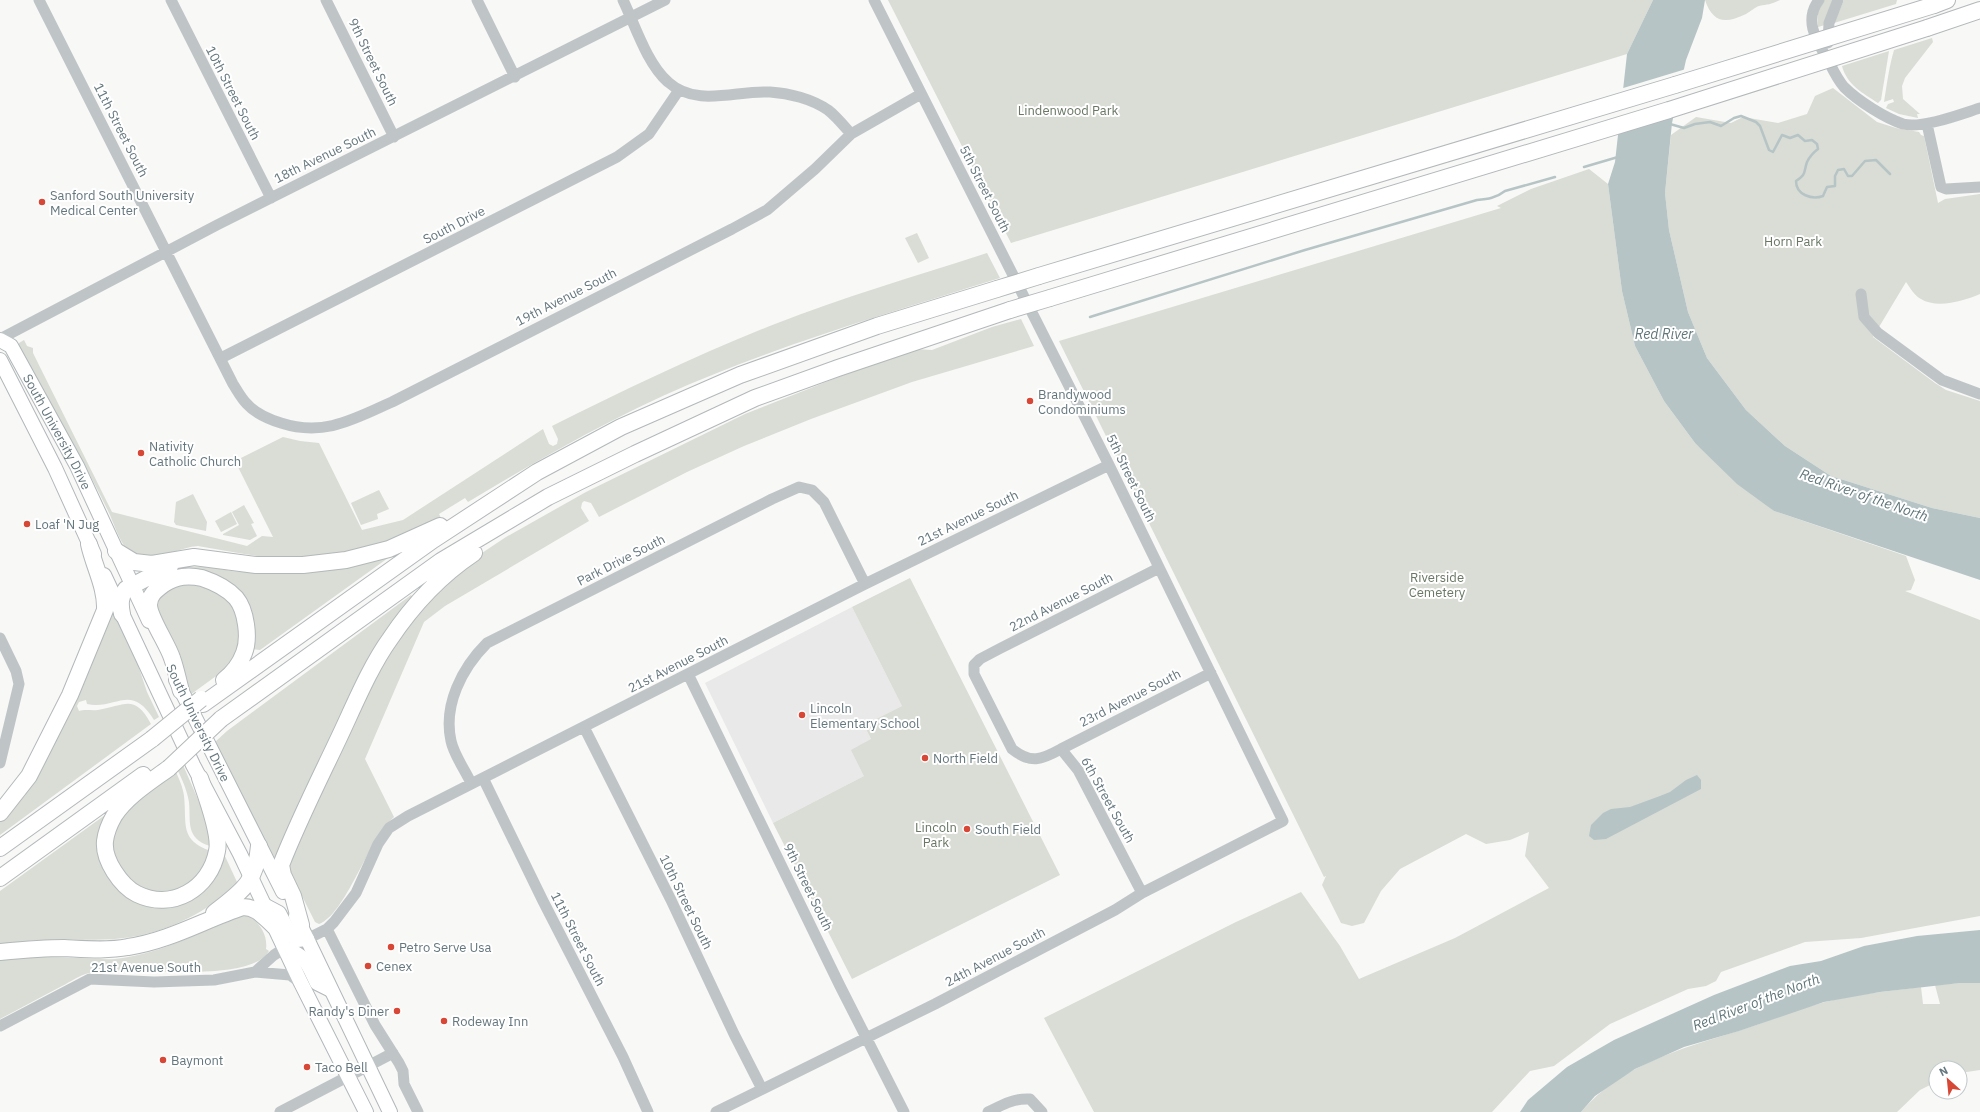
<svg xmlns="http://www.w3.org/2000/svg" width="1980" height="1112" viewBox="0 0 1980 1112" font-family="'IBM Plex Sans',sans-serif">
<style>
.built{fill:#e9e9e9}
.green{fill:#d9ddd5}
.water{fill:#b6c4c6}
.pier{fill:#f8f8f6}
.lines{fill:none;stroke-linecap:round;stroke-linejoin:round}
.stream{stroke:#b6c4c6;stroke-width:2.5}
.major-casing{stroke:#b1b7ba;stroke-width:16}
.highway-casing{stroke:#b3b8ba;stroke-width:18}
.minor{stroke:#bfc5c7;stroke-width:11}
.major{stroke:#fff;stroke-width:14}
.highway{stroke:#fff;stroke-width:16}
.highway-bridge-casing{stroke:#b3b8ba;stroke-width:18;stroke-linecap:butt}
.highway-bridge{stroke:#fff;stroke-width:16}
.poi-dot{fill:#d74736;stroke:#fff;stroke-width:1.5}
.labels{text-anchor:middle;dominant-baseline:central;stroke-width:4;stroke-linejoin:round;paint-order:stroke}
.street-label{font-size:13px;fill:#65777e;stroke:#fff}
.park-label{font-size:13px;fill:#697764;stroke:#fff}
.poi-label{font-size:13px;fill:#65777e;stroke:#fff;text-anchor:start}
.water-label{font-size:14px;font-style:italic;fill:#607679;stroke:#fff}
</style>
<rect width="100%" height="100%" fill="#f8f8f6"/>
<path class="built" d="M852,607L902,706L864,725L871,739L864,776L773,823L705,683Z"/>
<path class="green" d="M888,0H1653L1627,54L1011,243Z
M1705,0H1780C1770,5 1768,4 1759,6C1755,7 1750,12 1746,14C1725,24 1713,23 1705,0Z
M1824,0H1834L1825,25L1818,27V9Z
M1844,0H1897L1896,4L1834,23Z
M1932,38L1933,42L1905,78L1902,86L1903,99L1920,114H1917L1918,118L1899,114L1886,108L1888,104L1894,102L1893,99L1884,102C1887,84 1889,67 1894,50Z
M1889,51L1881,100L1878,103C1863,93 1847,85 1842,66Z
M1833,88L1877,122L1896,128L1919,132L1921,135L1924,136L1938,203L1945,199L1980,194V294C1964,301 1937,309 1921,299C1915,296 1910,288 1906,282L1873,337L1935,383L1946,390L1980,401V518L1932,508L1831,476L1785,446L1746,410L1707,358L1688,312L1669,230L1665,193L1671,135L1696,117L1731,123L1743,117L1778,123L1807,114L1815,96Z
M1589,169L1608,184L1622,291L1635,346L1664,401L1695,443L1774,511L1906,556L1915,580L1911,590L1905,591L1980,620V916L1861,938L1805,942L1721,972L1716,981L1706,986L1688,989L1610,1024L1554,1066L1530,1071L1492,1112H1094L1044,1018L1236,922L1301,892L1340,946L1359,979L1455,938L1549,888L1525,856L1529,832L1510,840L1486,844L1466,834L1400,869L1381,891L1364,923L1352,926L1341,923L1322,885L1326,876L1324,877L1059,341L1501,208L1497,206L1531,189Z
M917,233L929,258L918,263L905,238Z
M987,253L1000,278C905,308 809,336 717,373C630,407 548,454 468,502L465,498L439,514L441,518C404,540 365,550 323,555C314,557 304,559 296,559C263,559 230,551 198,546C178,547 155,564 137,558C124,554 115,527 110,515C83,458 50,403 19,349V343L24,340L27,346L33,348V353L112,512L247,546L262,536L273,537L235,461L283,437L300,441L319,443L362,530L403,520L543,429L549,444L553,446L557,444L558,439L552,426C625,390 698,354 775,324C844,297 916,276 987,253Z
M1021,319L1034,346L912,382L811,419L744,446L687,472L599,517L591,503L584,501L582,503L581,508L589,521L445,606L424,622L365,759L394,817C367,841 346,914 319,924L315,922L291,874L289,857L393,640L458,569L506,537L586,492L745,414L864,367L914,349L932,350L992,327Z
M379,490L389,509L377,514L378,519L361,525L351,503Z
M193,494L207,522L206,531L176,525L174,522L176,502Z
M244,505L254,523L251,524L257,536L250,540L223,535V534L239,525L232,512Z
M231,512L237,524L221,532L215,521Z
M395,553L260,650L252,649L254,625L248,604L182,572L181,568C205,563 223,572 247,572C297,572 346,562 395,553Z
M910,578L1060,875L852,979L773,823L864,776L851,750L871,739L864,725L902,706L852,607Z
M182,582L206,584L232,603L239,620V645L233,660L223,671L190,695L156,609C157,590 166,591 182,582Z
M411,595L413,598L275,862L214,743L227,731Z
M110,599L130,641L147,692L159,717L154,720C131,682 117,710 87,704L86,700L79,702L77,706L79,711C86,709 91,711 98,710C125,706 134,693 151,724L0,835V822L27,786Z
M183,765L210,827V846C185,838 191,822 189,802C187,790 182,779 177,769Z
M175,770C179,779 183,787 184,796C187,824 179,840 211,851L209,857L192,885L165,894L135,886L116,865L112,841L116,825L139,799Z
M112,810L102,861L167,906L224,854L237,882L236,885C209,911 169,931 131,937C103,942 74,938 46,940C30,940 15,943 0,944V891Z
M246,912C258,922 268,933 266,949L269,951C248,986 129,965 89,973C80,975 70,982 62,986C41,997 21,1008 0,1019V959C26,956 53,957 79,958C91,958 104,960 115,959C166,953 201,931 246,912Z
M1960,983H1980V1070L1960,1073V1068H1936V1082L1920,1090L1897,1112H1581C1622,1064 1681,1049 1738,1031C1767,1022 1796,1009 1825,1002C1856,994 1889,991 1921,987L1923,1004H1940L1935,985Z"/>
<path class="water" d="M1653,0H1705L1702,18L1686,60L1672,123L1665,193L1669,230L1688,312L1707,358L1746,410L1785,446L1831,476L1932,508L1980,518V580L1774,511L1737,484L1695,443L1664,401L1635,346L1622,291L1608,184L1615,162L1627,54Z
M1697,775L1701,780V789L1606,839L1594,840L1589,836L1591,825L1603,813L1611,809L1630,807L1660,796L1670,792L1686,780Z
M1980,930V983H1960L1880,992L1824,1002L1739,1031L1684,1047L1635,1069L1595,1096L1581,1112H1520L1528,1100L1567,1067L1614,1040L1714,995L1790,966L1821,961L1864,946L1917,936Z"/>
<path class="pier" d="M1686,69L1675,116L1616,134L1620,89Z"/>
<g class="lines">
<path class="stream" d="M1670,124L1684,128L1695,124L1710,122L1721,126L1734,118L1741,116L1756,122L1760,126L1769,150L1773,152L1782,135L1790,138L1798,135L1805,141L1812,140L1817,144L1818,149C1814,152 1809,158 1807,162C1803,174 1807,173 1796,181C1796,195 1812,200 1823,196L1827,187L1835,186V176L1838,170L1844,169L1848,176H1852L1865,161L1876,160L1890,174
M1584,167L1618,157
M1090,317L1305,250L1477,200C1488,199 1496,198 1505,191L1555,177"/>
<g class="major-casing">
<g id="major">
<path id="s1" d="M0,340L11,346L77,466L149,621"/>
<path d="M0,360L55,468L94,554"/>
<path d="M104,575L193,765L240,854L301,983L366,1112"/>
<path d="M176,680L283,892"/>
<path d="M264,905L279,913L290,934L297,940L307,939"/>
<path d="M296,916L390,1112"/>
<path d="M285,948C307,957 307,963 317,983L331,990"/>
</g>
</g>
<g class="highway-casing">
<path id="highway" d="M1934,5L1947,0
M1927,28L1980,10
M1039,276L1675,85
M1050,298L1669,110
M116,551L134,562L152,564L194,557L256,565H303L346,560L389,549L440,526
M122,614C120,604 120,597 126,589L170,566
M181,691C178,680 176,669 172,658C168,645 149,617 149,605C149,595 156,590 164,584C177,576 188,575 202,578C214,582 227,588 236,598C246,610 250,638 244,653C240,664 233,673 224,680
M203,704L433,540L537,472L621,427L740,375L877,326L997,289
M221,719L441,561L548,497L635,454L755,398L838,368L1010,310
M169,768C150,782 127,796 114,816C110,823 106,833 105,841C103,860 121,886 137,894C172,911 210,889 217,851C221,834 206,796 200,778
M0,813L29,776L70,695L105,610C106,587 94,567 89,544
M0,848L152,739
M0,878L143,775
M214,913C242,891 256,883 259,846
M301,925L293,896L283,875L281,865C297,824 317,784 336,744C352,711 369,668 390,639C412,606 441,575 474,553
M0,952C21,950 43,948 64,948C85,949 107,951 128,947C169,941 204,920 243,907C257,907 264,917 274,926"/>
</g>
<path class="minor" d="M39,0L233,384C237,390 241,398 247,404C256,414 268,419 281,423C324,437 354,419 392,402L732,229L767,210L815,169L851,134L921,94
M171,0L271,198
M326,0L394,137
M477,0L515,77
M623,0C635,25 647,64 668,82C697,108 736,90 770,92C789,93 812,99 828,110C836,116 844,126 851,134
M1819,0C1802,22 1819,44 1830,64C1834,72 1838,80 1844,87C1858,101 1885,118 1903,124C1922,129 1961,114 1980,108
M1828,43L1829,23L1838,0
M1927,124L1941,187L1946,189L1980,187
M1861,294L1864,317L1878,333L1942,380L1980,394
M0,339L217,225L665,0
M221,358L617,157L649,134L679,90
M0,638L16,671L19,684L0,763
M688,674L840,986L904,1112
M584,727L671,900L734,1034L762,1089
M1061,749L1211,673
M483,778L543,901L623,1057L648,1112
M471,783C465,770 454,755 451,741C443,705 462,668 487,643L772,499L799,487L812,490L824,502L865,584
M1142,893L1078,770L1061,749C1041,760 1031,764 1012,749L974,674V665L980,659L999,649L1159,568
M327,929L375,1025L399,1063L403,1071L404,1084L418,1112
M307,939L327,929L334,922L356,893L378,844L389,828L408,816L865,584L1109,465
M255,972L274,955L285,948
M0,1026L90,979L154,982L214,980L255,972L290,975L301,983
M280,1112L393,1053
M716,1112L935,1004L1115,910L1142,893L1283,821L1109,465L874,0
M988,1112C1002,1105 1014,1098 1030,1099L1042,1112"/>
<use href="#major" class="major"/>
<use href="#highway" class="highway"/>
<g class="highway-bridge-casing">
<path id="highway-bridge" d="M1675,85L1934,5
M1669,110L1927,28
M997,289L1039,276
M1010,310L1050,298
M152,739L201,699
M169,768L221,719"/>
</g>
<use href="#highway-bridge" class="highway-bridge"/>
</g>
<g class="poi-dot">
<circle cx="42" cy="202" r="4"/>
<circle cx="1030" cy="401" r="4"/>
<circle cx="141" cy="453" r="4"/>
<circle cx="27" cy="524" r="4"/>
<circle cx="802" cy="715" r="4"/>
<circle cx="925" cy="758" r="4"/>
<circle cx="967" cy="829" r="4"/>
<circle cx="391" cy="947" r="4"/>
<circle cx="368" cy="966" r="4"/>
<circle cx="397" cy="1011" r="4"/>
<circle cx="444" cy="1021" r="4"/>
<circle cx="163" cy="1060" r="4"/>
<circle cx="307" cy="1067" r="4"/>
</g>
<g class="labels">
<g class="street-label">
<text transform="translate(373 62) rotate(64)">9th Street South</text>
<text transform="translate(233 93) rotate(63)">10th Street South</text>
<text transform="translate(121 130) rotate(63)">11th Street South</text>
<text transform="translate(325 155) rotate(-26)">18th Avenue South</text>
<text transform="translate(985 189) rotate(63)">5th Street South</text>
<text transform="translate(454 225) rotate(-27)">South Drive</text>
<text transform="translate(566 297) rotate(-27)">19th Avenue South</text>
<text stroke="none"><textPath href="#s1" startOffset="110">South University Drive</textPath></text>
<text transform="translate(1131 478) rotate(64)">5th Street South</text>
<text transform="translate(968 518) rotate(-26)">21st Avenue South</text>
<text transform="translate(621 560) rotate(-27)">Park Drive South</text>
<text transform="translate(1061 602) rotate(-27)">22nd Avenue South</text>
<text transform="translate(678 664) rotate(-27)">21st Avenue South</text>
<text transform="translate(1130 698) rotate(-27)">23rd Avenue South</text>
<text transform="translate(198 723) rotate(64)">South University Drive</text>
<text transform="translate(1108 800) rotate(61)">6th Street South</text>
<text transform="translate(808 887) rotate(64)">9th Street South</text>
<text transform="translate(686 902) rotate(64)">10th Street South</text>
<text transform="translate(578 939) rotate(63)">11th Street South</text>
<text transform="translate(995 957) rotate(-28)">24th Avenue South</text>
<text x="146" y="967">21st Avenue South</text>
</g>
<g class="park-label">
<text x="1068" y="110">Lindenwood Park</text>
<text x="1793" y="241">Horn Park</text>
<text x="1437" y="577">Riverside<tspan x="1437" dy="15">Cemetery</tspan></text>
<text x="936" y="827">Lincoln<tspan x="936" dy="15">Park</tspan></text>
</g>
<g class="poi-label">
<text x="50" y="195">Sanford South University<tspan x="50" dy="15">Medical Center</tspan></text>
<text x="1038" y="394">Brandywood<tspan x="1038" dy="15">Condominiums</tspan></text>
<text x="149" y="446">Nativity<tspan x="149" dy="15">Catholic Church</tspan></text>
<text x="35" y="524">Loaf 'N Jug</text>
<text x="810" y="708">Lincoln<tspan x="810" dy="15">Elementary School</tspan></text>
<text x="933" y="758">North Field</text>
<text x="975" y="829">South Field</text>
<text x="399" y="947">Petro Serve Usa</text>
<text x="376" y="966">Cenex</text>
<text x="389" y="1011" text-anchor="end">Randy's Diner</text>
<text x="452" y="1021">Rodeway Inn</text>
<text x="171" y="1060">Baymont</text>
<text x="315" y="1067">Taco Bell</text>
</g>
<g class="water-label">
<text x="1664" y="334">Red River</text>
<text transform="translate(1864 495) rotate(19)">Red River of the North</text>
<text transform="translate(1756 1002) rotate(-21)">Red River of the North</text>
</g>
</g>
<g transform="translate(1948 1080) rotate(333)"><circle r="19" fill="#ffffff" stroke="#c1c9cb"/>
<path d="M0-3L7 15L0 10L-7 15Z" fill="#d74736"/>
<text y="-6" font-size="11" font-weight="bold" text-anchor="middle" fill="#65777e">N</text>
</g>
</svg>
